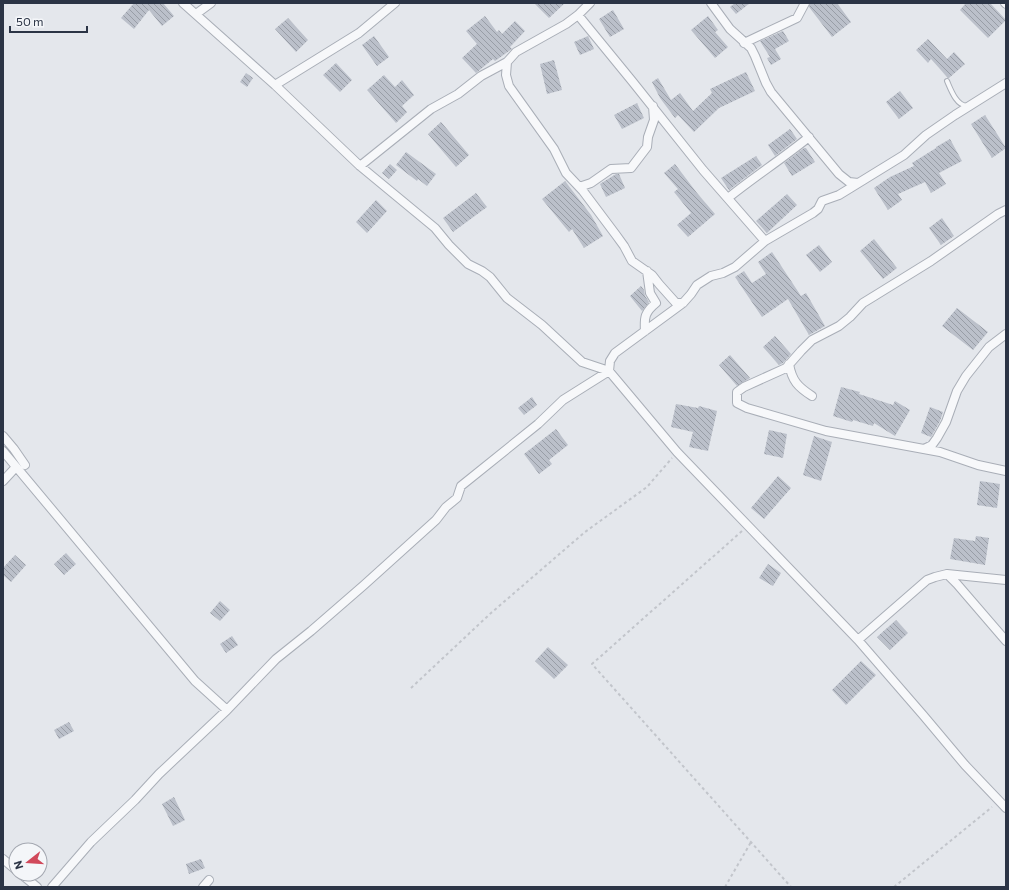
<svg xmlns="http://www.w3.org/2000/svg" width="1009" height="890" viewBox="0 0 1009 890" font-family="Commissioner,sans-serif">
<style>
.building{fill:url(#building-back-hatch)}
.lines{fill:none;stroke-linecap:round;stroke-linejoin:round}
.lane-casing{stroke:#a9aeb7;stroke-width:6}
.street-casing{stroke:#a9aeb7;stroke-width:10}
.path{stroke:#c2c5cb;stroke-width:2;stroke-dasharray:3 3;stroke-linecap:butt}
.lane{stroke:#f7f8fa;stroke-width:4}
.street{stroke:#f7f8fa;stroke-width:8}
</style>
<defs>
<pattern id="building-back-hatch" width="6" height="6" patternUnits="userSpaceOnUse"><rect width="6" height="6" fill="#bbc0ca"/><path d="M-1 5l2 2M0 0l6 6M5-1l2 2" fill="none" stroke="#989da6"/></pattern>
</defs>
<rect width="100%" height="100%" fill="#e4e7ec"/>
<path class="building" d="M134,3H163L174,16L162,26L149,10L134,29L121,18Z
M534,3H565L549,18Z
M735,3H750L736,14L730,7Z
M810,3H837L851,22L832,37L809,7Z
M966,3H990L1006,20L988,38L960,10Z
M613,10L624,29L610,37L599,19Z
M485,16L497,32L499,30L502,34L515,21L525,31L510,47L512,49L509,51L495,61L493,59L476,73L462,58L477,44L466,31Z
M708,16L718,30L715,32L728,47L715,58L691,30Z
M288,18L308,40L296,52L275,29Z
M783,31L789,41L775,49L781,59L771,65L767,58L770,57L760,41Z
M374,36L389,57L377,66L362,45Z
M588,36L594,49L580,55L574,42Z
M928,39L947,59L954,52L965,64L949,78H948L931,59L928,63L916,50Z
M554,60L562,90L547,94L540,64Z
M336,63L352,80L340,92L323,75Z
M746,72L755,91L719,108L694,132L678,115L675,118L660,98L652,82L658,78L671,100L680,93L693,111L712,93L710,89Z
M246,73L253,78L247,87L240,82Z
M384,75L395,87L402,80L414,95L402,106L407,112L396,123L367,90Z
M900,91L913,108L899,119L886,102Z
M637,103L644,118L622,129L614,115Z
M985,115L1006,148L992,158L971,124Z
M441,122L469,155L456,167L428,134Z
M790,129L797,139L775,156L768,145Z
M950,139L962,161L939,173L946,184L931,193L925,182L898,194L902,200L888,210L874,188L890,177L914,166L912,163L936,148V147Z
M804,148H806L815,162L792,176L784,163Z
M406,152L436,174L427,186L418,179L417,181L396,165Z
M756,156L762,165L729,190L721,178Z
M390,164L397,170L389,179L382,173Z
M675,164L697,193L715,214L688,237L677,225L691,213L674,192L678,189L664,173Z
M616,174H619L625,188L606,197L600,184Z
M565,181L591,215L603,236L584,248L572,229L569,232L542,199Z
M476,193L487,207L453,232L443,218Z
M787,194L797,205L767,233L756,221Z
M376,200L387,211L367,233L356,222Z
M942,218L954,236L941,245L929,228Z
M874,239L897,268L883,279L860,251Z
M819,245L832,262L820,272L806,255Z
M772,252L801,296L806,293L825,326L809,335L788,299L762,317L735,277L744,271L752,283L766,274L758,262Z
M641,286L644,290L645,296L649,302L642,311L630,296Z
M957,308L988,332L973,350L942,326Z
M775,336L791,354L783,363L779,365L763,347Z
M730,355L750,378L737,386L719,365Z
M841,387L860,392L859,394L893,405L895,401L910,410L895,436L874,423L873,426L853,420L852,422L833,416Z
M532,397L537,405L524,415L518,408Z
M676,404L698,408L699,406L717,411L708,451L689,447L693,432L671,427Z
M930,407L943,412L940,421L931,437L921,433Z
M556,429L568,445L549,460L552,464L539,474L524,454Z
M769,430L787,434L783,458L764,454Z
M814,436L832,442L821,481L803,475Z
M778,476L791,488L764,519L751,508Z
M980,481L1000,484L997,508L977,505Z
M976,536L989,538L985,565L950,559L954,538L975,541Z
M66,553L76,564L64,575L54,564Z
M15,555L26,565L11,582L3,575V568Z
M768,564L781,573L773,586L759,578Z
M220,601L230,610L220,621L210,613Z
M896,620L908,633L890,650L877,637Z
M232,636L238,645L226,653L220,644Z
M548,647L568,665L554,679L535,661Z
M861,661L876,675L846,705L832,690Z
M69,722L74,731L59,739L54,730Z
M174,797L185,820L173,826L162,804Z
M201,859L205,868L189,874L186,864Z"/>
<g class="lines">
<g class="lane-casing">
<path id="lane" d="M947,81C951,90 956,105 967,106"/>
</g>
<g class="street-casing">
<path id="street" d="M183,3L275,85L360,166L435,228L449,245L468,264L482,271L490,277L507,298L542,325L582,362L609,371L677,452L858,640L923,715L965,765L1006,808
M711,3L730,29L751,48L755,56L766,83L771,92L839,174L849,182L858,183
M1005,3L1006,4
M196,14L211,3
M578,15L632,81L703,170L765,241
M744,43L797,18L805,3
M507,62L506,75L509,86L554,149L566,173L583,191L616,235L624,246L632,261L652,275L659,284L676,303H683
M275,85L359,33L395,3
M360,166L431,109L458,94L481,76L507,62L516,52L566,24L578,15L590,3
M579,187L591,183L611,169L631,168L647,147L648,137L654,120L653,106
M728,198C754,177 782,159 809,137
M1006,210L998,214L931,261L863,303L850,317L839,326L812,340L801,351L786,368L744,387L737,392V403L747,408L826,431L940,452L978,465L1006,471
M645,331C644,317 645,312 656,303L650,293L647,271
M789,364C792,381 798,387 812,396
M3,436L14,449L25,465
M924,449L932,445L937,438L946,422L957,391L966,376L989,347L1006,334
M3,451L195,681L227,710
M3,481L16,467
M947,574L1006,580
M858,640L927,580L935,577L947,574L957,584L1006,641
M3,859L16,870
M21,874L37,887
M52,887L91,842L135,800L159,774L227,710L276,659L311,631L364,585L436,520L446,507L457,498L461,486L538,424L563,400L609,371L610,361L615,353L683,303L691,294L697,285L711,276L723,273L735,267L765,241L813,213L818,209L822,201L839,195L904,155L926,135L955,115L1006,83
M203,887L209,880"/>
</g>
<path class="path" d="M742,531L592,664L791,887
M411,688L491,613L585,532L647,487L672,458
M725,887L751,842
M894,887L992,807"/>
<use href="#lane" class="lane"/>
<use href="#street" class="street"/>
</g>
<rect width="1009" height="890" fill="none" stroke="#2b3445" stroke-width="8"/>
<g transform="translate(28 862) rotate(253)"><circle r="19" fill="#f4f6f9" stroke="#a4a8b1"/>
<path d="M0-3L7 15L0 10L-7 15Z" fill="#d1495b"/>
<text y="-6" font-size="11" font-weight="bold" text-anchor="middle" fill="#2b3445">N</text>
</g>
<path d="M10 26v6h77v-6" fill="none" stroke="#2b3445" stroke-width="2"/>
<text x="16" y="26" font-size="12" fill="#2b3445" stroke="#f4f6f9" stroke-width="3" paint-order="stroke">50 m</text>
</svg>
